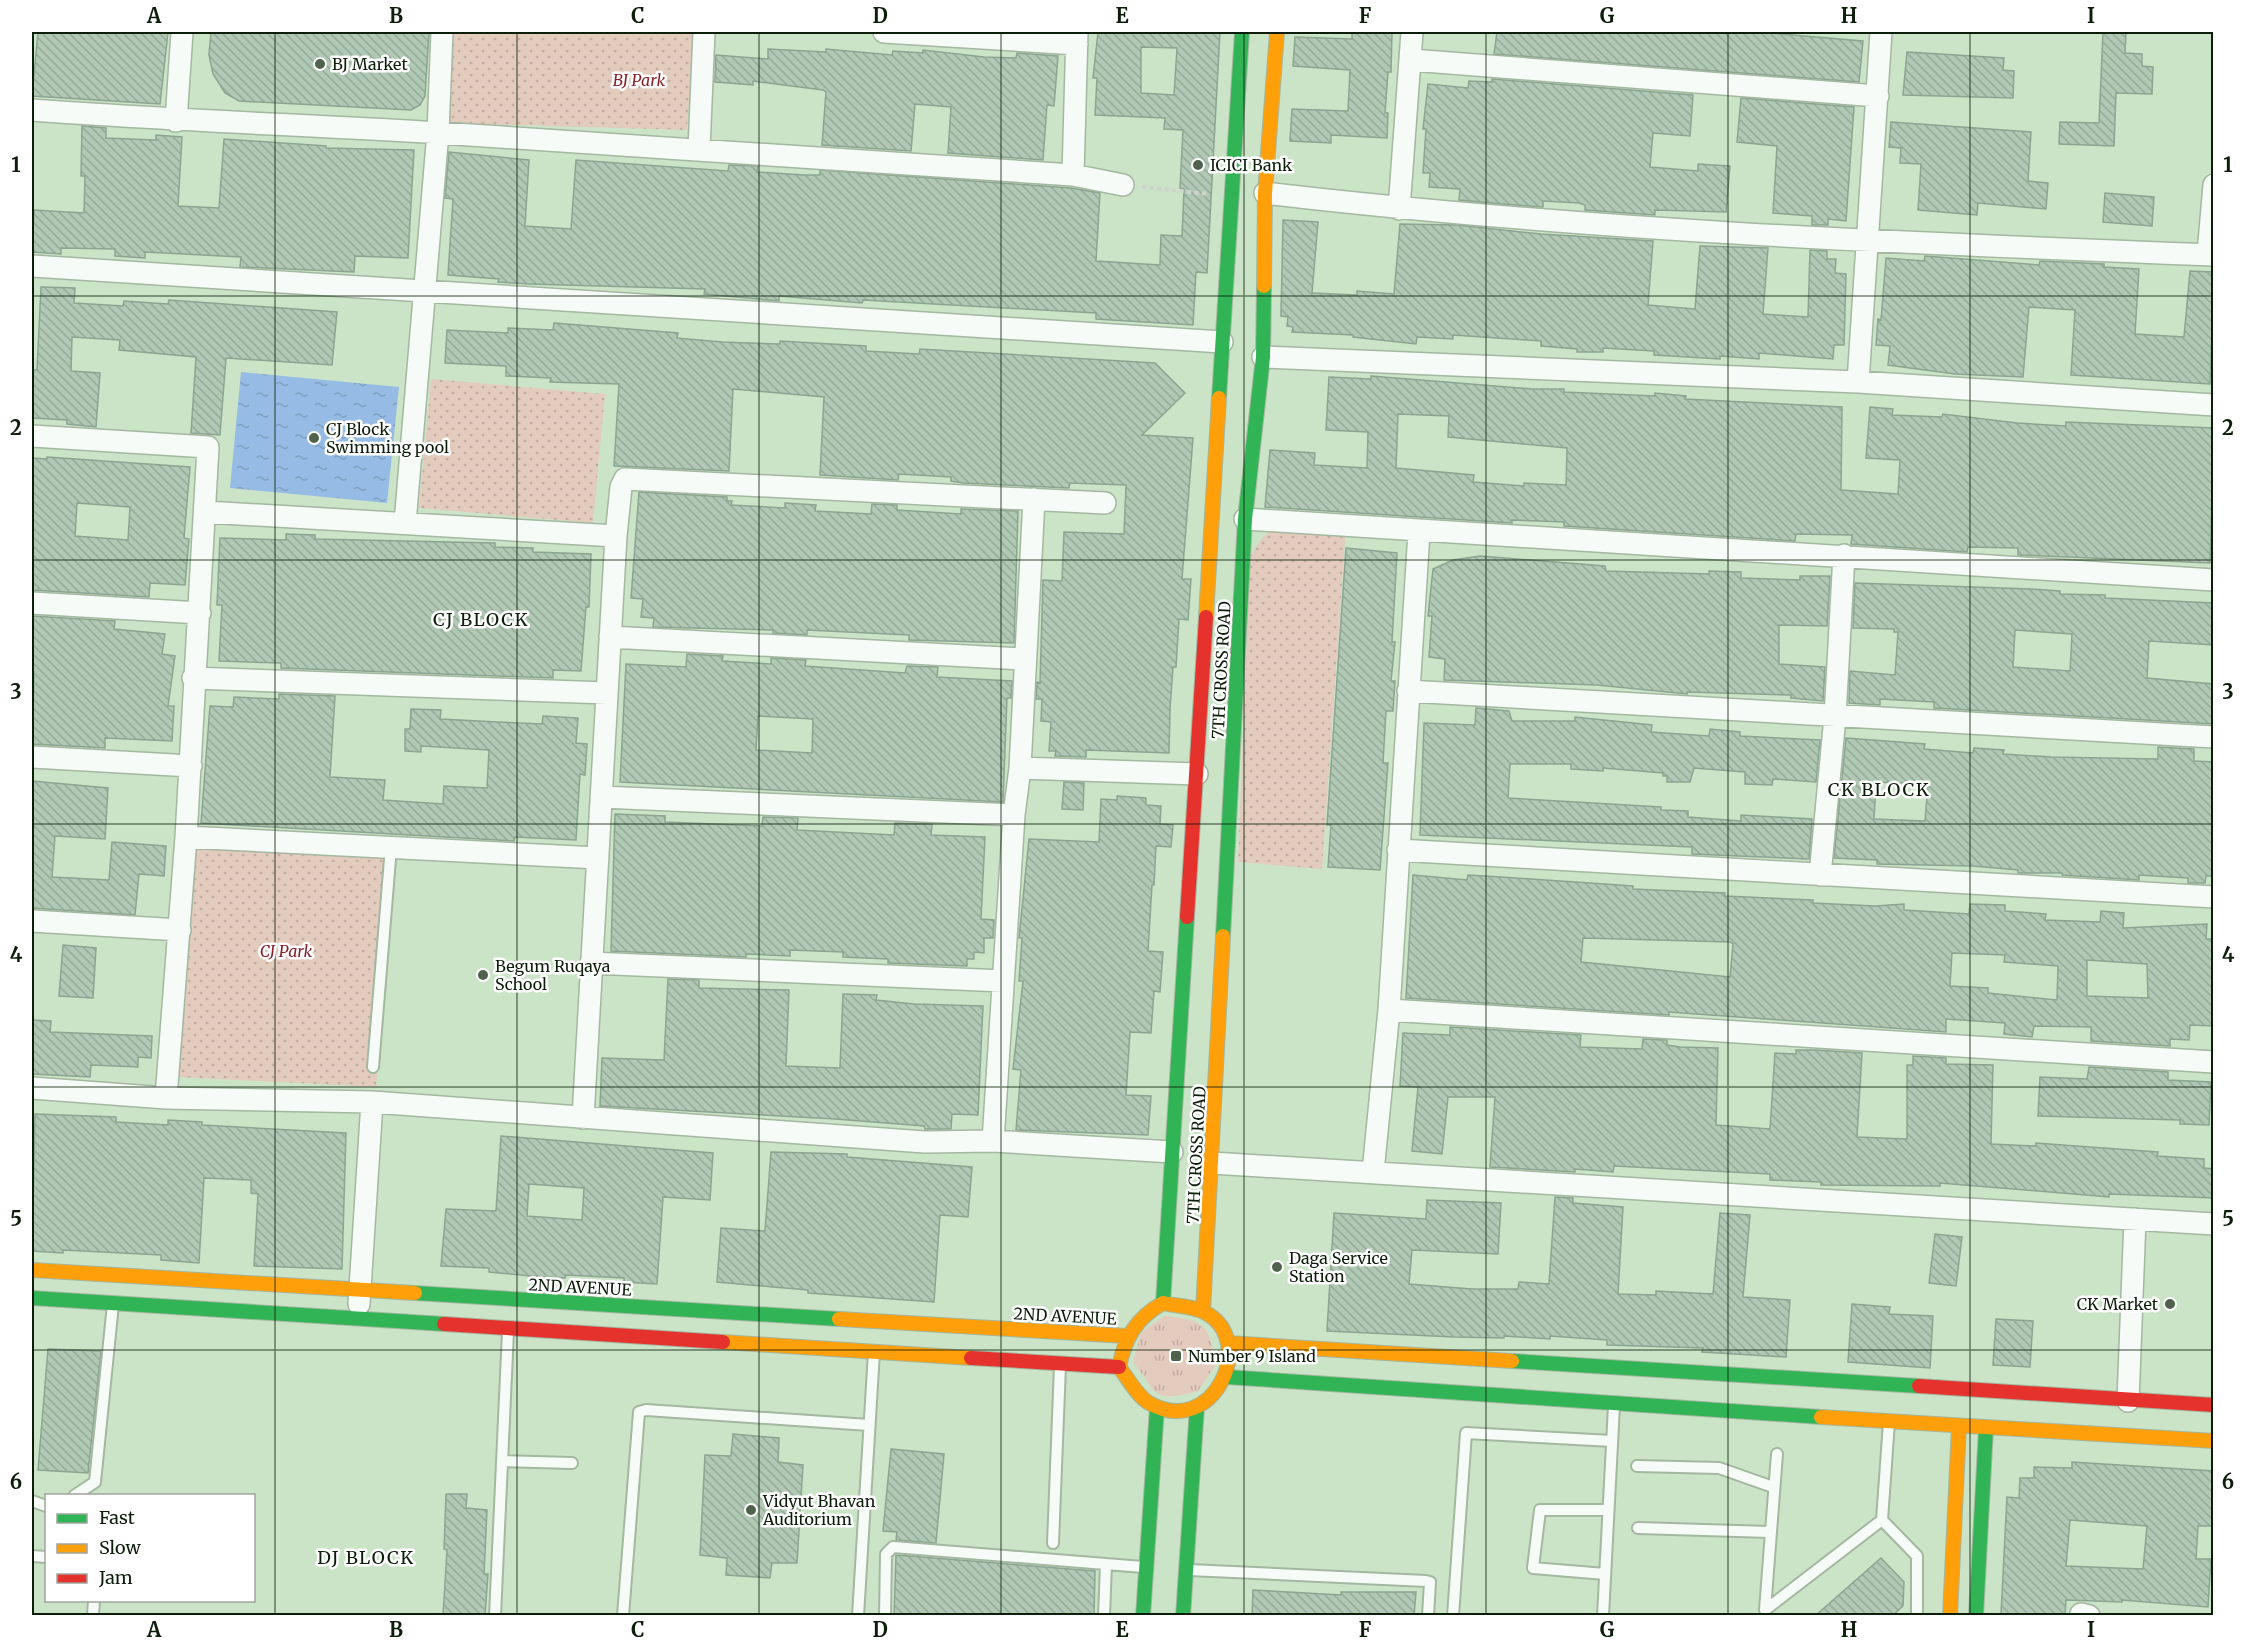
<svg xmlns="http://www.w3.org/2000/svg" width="2245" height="1647" viewBox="0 0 2245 1647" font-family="Merriweather,serif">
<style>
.grass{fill:url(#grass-tufts)}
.park{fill:url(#park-dots)}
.water{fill:url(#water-ripples)}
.building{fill:url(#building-back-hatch);stroke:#8ca591;stroke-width:1.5;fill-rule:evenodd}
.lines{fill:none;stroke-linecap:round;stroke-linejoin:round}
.lane-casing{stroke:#a4b7a1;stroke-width:14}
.street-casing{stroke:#a4b7a1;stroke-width:24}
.fast-casing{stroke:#a4b7a1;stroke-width:16}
.slow-casing{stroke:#a4b7a1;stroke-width:16}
.jam-casing{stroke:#a4b7a1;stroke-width:16}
.path{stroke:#cdd5cb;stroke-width:4;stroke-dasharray:4.5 3;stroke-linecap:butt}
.lane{stroke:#f7fbf7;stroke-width:10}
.street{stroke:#f7fbf7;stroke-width:21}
.fast{stroke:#30b455;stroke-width:14}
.slow{stroke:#ff9f0a;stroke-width:14}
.jam{stroke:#e5322d;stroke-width:14}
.grid{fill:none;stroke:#0c1d0a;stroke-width:1.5;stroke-opacity:0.55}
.poi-dot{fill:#4f634c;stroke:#fff;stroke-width:2}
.labels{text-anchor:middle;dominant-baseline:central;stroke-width:5;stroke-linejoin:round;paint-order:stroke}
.poi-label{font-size:16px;fill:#0c1d0a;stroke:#fff;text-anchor:start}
.park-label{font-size:16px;font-style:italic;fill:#861f28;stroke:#fff}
.street-label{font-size:16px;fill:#0c1d0a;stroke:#fff}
.neighbourhood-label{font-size:18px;letter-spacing:1.5px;fill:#0c1d0a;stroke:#fff}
.neatline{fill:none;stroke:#0c1d0a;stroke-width:2}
.grid-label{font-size:20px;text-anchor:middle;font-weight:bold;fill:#0c1d0a}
</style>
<defs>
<pattern id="grass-tufts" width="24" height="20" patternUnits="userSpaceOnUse" patternTransform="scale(1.5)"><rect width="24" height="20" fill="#e3cbbd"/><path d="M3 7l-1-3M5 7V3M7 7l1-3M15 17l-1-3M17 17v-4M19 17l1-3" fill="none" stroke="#c2aea1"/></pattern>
<pattern id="park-dots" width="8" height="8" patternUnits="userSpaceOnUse" patternTransform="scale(1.5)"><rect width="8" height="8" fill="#e3cbbd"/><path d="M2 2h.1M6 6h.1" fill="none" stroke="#c2aea1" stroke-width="1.8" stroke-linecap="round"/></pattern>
<pattern id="water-ripples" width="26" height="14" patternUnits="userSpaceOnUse" patternTransform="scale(1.5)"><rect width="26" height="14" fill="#96bbe4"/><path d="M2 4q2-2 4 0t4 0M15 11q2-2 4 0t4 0" fill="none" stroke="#80a0c2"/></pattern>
<pattern id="building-back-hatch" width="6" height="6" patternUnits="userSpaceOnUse" patternTransform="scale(1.5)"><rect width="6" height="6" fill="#b0c8b4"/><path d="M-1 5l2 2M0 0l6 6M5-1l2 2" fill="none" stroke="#96ab99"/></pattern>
</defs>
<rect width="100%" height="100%" fill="#cbe4c7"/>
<path class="grass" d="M1165,1316C1205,1320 1211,1326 1215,1366L1198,1391C1153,1403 1159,1396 1133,1362L1141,1332Z"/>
<path class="park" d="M447,32H693L687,130L443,123Z
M431,379L605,394L593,523L419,508Z
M1282,522L1346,526L1322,869L1238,862L1250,557L1263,537Z
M194,843L393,855L376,1087L177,1077Z"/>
<path class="water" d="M241,372L399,387L387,503L230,488Z"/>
<path class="building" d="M38,32H168L160,104L32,96Z
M211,32H429L425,96L420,105L411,110L239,101L225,93L213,74L209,55Z
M1098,32H1220L1207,273L1196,272L1193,325L1096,319V313L863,300L862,303L779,296V301L704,294L705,289L529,284L498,282L499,279L448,275L453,199L445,198L449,152L529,160L525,226L571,229L576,160L728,171L729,165L758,166L757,172L804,175H820V170L1071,188L1100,193L1096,261L1160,265L1161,235L1182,236L1184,189L1180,188L1183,130L1164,129L1165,118L1095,115L1097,78H1093ZM1141,47L1177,48L1174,95L1141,93Z
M1352,32H1392L1391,72H1388L1385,113H1388L1387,138L1331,135V143L1290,141L1292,109L1348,111L1350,70L1293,66L1295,37L1352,39Z
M1497,32H1759L1863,41L1859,82L1494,54Z
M2103,32H2126L2125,53L2142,54V66L2153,67L2152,94L2116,93L2114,146L2059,144L2060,122L2099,123Z
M768,49L826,52V49L892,55L893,51L923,53V50L984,57L1016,58L1017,53L1058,56L1054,106L1047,105L1043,160L948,153L951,107L915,104L911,151L822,145L826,92L823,90L753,81V85L715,82L716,55L768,59Z
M1907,52L2004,58L2003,70L2014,71L2013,98L1903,95Z
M1492,79L1693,95L1690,136L1653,133L1650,167L1698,171V164L1730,166L1726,212L1655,210V215L1585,210V205L1579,203L1543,201V207L1503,204L1459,200L1460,189L1429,187L1430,173H1423L1426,129H1423L1428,84L1468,88L1469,81L1492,82Z
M1741,98L1854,107L1846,221L1828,219V225H1812V216L1773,213L1777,146L1737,142Z
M1891,122L2031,132L2028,181L2048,183L2046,209L1978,203L1977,215L1918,210L1921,164L1900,163L1901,148L1889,147Z
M82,126L106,128V138L156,140V135L182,137L178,206L219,208L224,139L326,146V148L414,150L408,258L355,256L354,272L240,267L241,257L145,252V258L115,256V249L61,248V254L32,252L34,210L84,213L85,176H81Z
M2105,193L2154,197L2152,226L2103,222Z
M1283,220L1318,222L1312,293L1357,295V291L1394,294L1400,224L1457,225L1541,234L1653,241L1648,305L1695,309L1700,246L1768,248L1763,314L1808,317L1810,250L1827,251V259H1836L1835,273L1846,274L1844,345H1834L1833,359L1759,353V359L1720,356V359L1654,355V351L1603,348V352H1577V349L1541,346V341L1453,335V339L1417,337L1416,344L1353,337V335L1292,332L1293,327L1287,326L1288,317L1281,316Z
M1925,256L2039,265L2040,261L2104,264V267L2139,269L2135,334L2184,337L2190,271L2214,272L2210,384L2071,375L2075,310L2029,307L2023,377L1955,374L1888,365L1890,346L1876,345L1878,319L1881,320L1886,258L1924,261Z
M41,287L75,288L74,303L123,306L124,301L168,304L169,300L337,312L332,365L226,358L220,435L191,433L196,357L119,350L120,340L72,337L71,371L100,373L96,427L67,424V420L32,418V370H37Z
M554,323L678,333L677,338L722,342L780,344V341L866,346V351L919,354L920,349L1155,363L1185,393L1142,435L1193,438L1182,579H1191L1188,620L1179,619L1176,667H1173L1170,709L1169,753L1086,750V757L1055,756L1056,751H1049L1051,722L1041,721L1042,699H1036L1037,682L1040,683L1043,580L1062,581L1064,532L1124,534L1126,485L1070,483L1069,488L963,483L951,481V477L899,474L898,480L820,475L824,397L733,389L729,471L614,466L619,384L550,382L551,378L506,376V366L445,363L447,330L508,333V328L553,330Z
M1371,376L1532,389H1564V392L1655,396V393L1686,396L1685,399L1842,407L1841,490L1898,494L1900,460L1866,458L1870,407L1893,409L1892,415L1942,417L1943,414L2017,423L2066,426V422L2214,428L2210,563L2018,555V548L1968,547L1967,552L1851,544L1852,535L1796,534L1795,541L1564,526V522L1512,520V523L1265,507L1270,450L1315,453L1314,465L1367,468L1368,432L1326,430L1329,377L1371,379ZM1398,414L1449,416L1448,437L1567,448L1566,485L1524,483V486L1473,482L1474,475L1396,468Z
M47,457L190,467L184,538L189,539L185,585L150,583L149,597L32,590V458L47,459ZM77,503L130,507L128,540L75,536Z
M639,492L727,497V501H732L731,505L785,508V503L816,505L815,511L871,514L872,504L897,505V510L961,514V509L1018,511L1014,643L909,640V635L807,630V635L773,633V630L653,627L654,618L641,617L643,599L631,598Z
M286,534L315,535V539L495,543V547L533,548V552L591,554L589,607H586L581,671L553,670V678L281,668V663L219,661L222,605H217L220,538L286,540Z
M1346,548L1397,553L1392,642H1395L1391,681H1395L1393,711H1386L1383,763H1388L1380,870L1328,867L1331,825H1327Z
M1480,556L1605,566L1606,571L1709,574V571L1741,572V578L1800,580V576H1830L1827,626L1779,625V664L1825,667L1823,701L1791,698V695L1687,692V694L1597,685L1444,680L1445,659L1429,657L1432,616H1428L1433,569L1453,560Z
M1855,583L2032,589L2060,591V594L2105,595V598L2214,603V645L2149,641L2147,678L2214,684V724L1934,708V702L1880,699V705L1849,703L1850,671L1895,675L1898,632H1894V629L1853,628ZM2015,630L2072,634L2070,671L2013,667Z
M32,616L115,621L114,629L165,634L162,654L175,656L168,706H174L172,741L105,738V748L32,744L34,672H32Z
M687,654L723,656L722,661L771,664V658L806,660L805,666L905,673L907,666L938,667L937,677L1012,681L1011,698H1007L1003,802L620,782L626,664L686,667ZM758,716L813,719L812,753L756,750Z
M279,694L335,696L330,777L385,780L383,800L443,804L444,786L487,788L489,750L421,746V752L405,751V729H410L411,709L441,710L440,719L498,722L542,724L543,716L578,718L576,743L587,744L585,775L580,774L576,840L515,837L514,841L201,823L210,706L233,707L234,697L279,699Z
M1476,708L1509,711L1512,721H1575V717L1652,725L1651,732L1709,736L1710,729L1740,732V736L1820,740L1816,782L1773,779L1772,785L1745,784V772L1694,768L1690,782H1667V776H1663V773L1603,768V771L1571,769V764H1510L1508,798L1661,807V810L1688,811V817L1741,821V815L1812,819L1809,859L1692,854V847L1420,835L1424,723L1475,725Z
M1846,738L1925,744L1924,749L1973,753L1974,748L2004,750L2003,754L2051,757L2158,759V747L2194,749V761L2214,762V876H2206L2205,883H2188V878L2139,875V880L2062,875V873H2018V870L1973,866L1877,864V860L1834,858ZM1876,782L1928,784L1925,821L1874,819Z
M32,781L108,788L105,839L55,836L52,877L109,880L112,842L166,846L164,876L139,874L135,915L32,908Z
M1064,782L1084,783L1083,810L1062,809Z
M1117,796L1146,798V805L1161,806L1160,824L1173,825L1171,847L1156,846L1154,885H1152L1148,951L1163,952L1160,992L1154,991L1151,1033L1130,1032L1126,1095L1151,1096L1148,1135L1016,1130L1021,1070L1013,1069L1023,981H1019L1022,938H1019L1029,839L1099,842L1101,799L1117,800Z
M615,814L665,816V822L762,826L763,817L798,818L797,830L894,835L895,823L932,824L931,835L985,837L981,919L994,920L993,938H984V953L974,952V959H967V966L888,963V959L843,957V952L790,950V956L746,954V957L611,951Z
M1413,875L1467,880L1468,875L1501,877L1633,886V889L1725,893V896L1813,900V903L1875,906L1904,904V910L1969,914L1970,904L2005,905V911L2046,914L2045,920L2100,922L2101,911L2124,913L2123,928L2207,924L2206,939H2214V1026L2190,1025L2189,1040L2170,1039V1046L2091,1041V1027L2034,1026L2032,1037L2004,1034L2005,1023L1946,1019V1032L1669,1012V1015L1406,998ZM1583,938L1730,942L1733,944L1730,977L1581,962ZM1952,953L2005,955L2004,962L2058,966L2057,1000L1988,993V988L1950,986ZM2087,960L2147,964L2148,998L2087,996Z
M63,945L96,948L93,998L59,996Z
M668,979L699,980V988L789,990L786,1066L840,1068L843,994L877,995L876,1000L914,1004L983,1006L978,1115L952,1114L951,1129H925L924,1126L835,1119L600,1106L602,1058L664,1060Z
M32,1020L51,1021L50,1032L152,1036L151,1058L138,1057V1067L91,1065L90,1077L32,1074Z
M1450,1027L1581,1035L1580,1047L1642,1049L1643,1039L1667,1040V1045L1680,1047L1718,1048L1716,1125L1770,1129L1775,1053L1796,1054V1050H1816L1862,1053L1857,1137L1907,1139V1065H1913V1056L1946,1058V1064L1993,1065L1991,1144L2036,1146V1143L2158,1152L2157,1156L2204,1159V1168L2214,1169V1198L2109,1194V1197L1940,1183V1186L1821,1185V1182L1770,1180V1174L1614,1166L1613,1172L1575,1169V1172L1490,1167L1495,1097H1448L1442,1154L1412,1151L1418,1087L1400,1086L1403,1033L1450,1035Z
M2089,1067L2168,1072V1080L2211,1082L2209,1125L2180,1124V1120L2038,1116L2040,1077L2087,1079Z
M35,1114L116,1117V1122L168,1125V1120L202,1122V1125L346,1133L342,1269L254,1266L258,1194L251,1193V1180L204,1178L199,1263L161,1260V1255L63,1250V1253L32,1251Z
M501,1136L713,1153L710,1200L663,1197L657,1284L624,1282V1278L566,1275L565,1278L530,1276L489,1272V1268L441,1266L446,1209L496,1211ZM529,1184L584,1188L582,1220L527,1216Z
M771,1152L847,1154V1157L972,1167L968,1217L940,1215L934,1302L808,1293V1290L717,1282L721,1228L765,1231Z
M1555,1197L1573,1198V1203L1623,1207L1618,1294L1656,1295V1291L1713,1294L1720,1213L1750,1215L1743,1297L1790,1300L1786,1357L1702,1352L1703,1348L1607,1345V1340L1550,1336V1339L1504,1336V1338L1454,1337L1327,1331L1334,1213L1426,1219L1427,1200L1501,1203L1498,1254L1412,1250L1409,1284L1472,1289H1518L1519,1282L1549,1284Z
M1935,1234L1962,1237L1956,1286L1929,1283Z
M1852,1304L1890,1307L1889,1314L1933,1316L1930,1368L1848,1362Z
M1996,1319L2033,1321L2030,1367L1993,1365Z
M48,1349L101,1351L88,1473L38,1470Z
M733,1434L779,1438L778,1462L803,1465L797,1563H772L770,1578L726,1575L727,1558L700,1555L705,1455L731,1456Z
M891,1449L944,1454L936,1543L896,1540L897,1532L883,1531Z
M2072,1462L2214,1471V1526H2198L2196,1559H2211L2208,1607L2122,1600V1602L2066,1600L2065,1616L2001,1614L2007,1497L2019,1498L2020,1478H2034V1467L2072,1468ZM2070,1520L2147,1526L2143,1569L2066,1566Z
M446,1494H467L466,1508L487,1510L484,1574H488L485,1616H443L447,1550L444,1549Z
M896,1555L1095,1571L1094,1616H894Z
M1881,1558L1904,1582L1903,1606L1892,1616H1815Z
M1253,1590L1341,1595V1592H1416L1414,1616H1252Z"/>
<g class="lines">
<g class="lane-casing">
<path id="lane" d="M373,1067L391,847
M1889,1422L1882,1520L1917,1556V1616
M1777,1454L1765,1610L1882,1520
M502,1461L572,1463
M1637,1466L1719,1468L1773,1487
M74,1496L95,1482L113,1304
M32,1501L46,1506
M1638,1528L1770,1532
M1053,1543L1060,1366
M32,1556L46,1557
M1189,1570L1426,1581L1430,1582L1428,1616
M1605,1574L1533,1568L1540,1510H1608
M93,1616L94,1600
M495,1616L508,1331
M623,1616L639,1412L646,1410L869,1425
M858,1616L874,1352
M885,1616L886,1554L893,1547L1143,1567
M1104,1616L1106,1564
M1453,1616L1466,1433L1612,1441
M1603,1616L1614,1406"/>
</g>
<g class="street-casing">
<path id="street" d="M884,32L1077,44
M1411,60L1878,96
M32,110C168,120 304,125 440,133C651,145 862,160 1073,175L1123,185
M176,121L182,32
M699,149L704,32
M1073,175L1077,32
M1265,193C1580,230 1897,243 2214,255
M1399,209L1412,32
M2208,254L2214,185
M32,266L1222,342
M1263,357L1858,382L2214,405
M1858,382L1881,32
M32,436L208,447L186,837L166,1098
M206,512L616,536
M1245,519L2214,580
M405,523L438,132L442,32
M32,603L200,613
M610,637L1024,659
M193,678L607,693
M1408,691L2214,737
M32,757L191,766
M1020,768L1197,774
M601,797L1014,815
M186,837L598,858
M1398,850L2214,897
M1820,875L1835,717L1844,555
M32,921L180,930
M591,963L1003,981
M1389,1010L2214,1062
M32,1088L166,1098L372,1102L925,1142L993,1141L1172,1152
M583,1118L616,536L621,487L625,479L1105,503
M993,1141L1014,815L1020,768L1034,499
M1212,1163L2214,1224
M1373,1172L1389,1010L1419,532
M359,1304L372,1102
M2128,1401L2135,1219
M2081,1614L2089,1616"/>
</g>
<g class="fast-casing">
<path id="fast" d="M1219,398L1242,32
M1223,936L1245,519L1263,357L1264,286
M415,1293L839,1319
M32,1298L444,1324
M1163,1303L1187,917
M1512,1361L1919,1386
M1227,1377L1821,1417
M1143,1616L1157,1408
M1183,1616L1197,1407
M1976,1616L1986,1428"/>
</g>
<g class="slow-casing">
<path id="slow" d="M1264,286L1265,193L1277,32
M1206,617L1219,398
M32,1270L415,1293
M1163,1303C1175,1306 1193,1306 1204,1312C1259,1339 1214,1440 1149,1403C1137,1396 1127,1377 1119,1367C1125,1338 1136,1318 1163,1303Z
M1203,1311L1223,936
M839,1319L1126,1336
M723,1342L971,1358
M1228,1343L1512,1361
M1821,1417L2214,1441
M1950,1616L1959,1426"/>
</g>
<g class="jam-casing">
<path id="jam" d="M1187,917L1206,617
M444,1324L723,1342
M971,1358L1119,1367
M1919,1386L2214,1405"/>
</g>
<path class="path" d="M1142,187L1209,194"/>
<use href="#lane" class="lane"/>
<use href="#street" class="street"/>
<use href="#fast" class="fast"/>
<use href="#slow" class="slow"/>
<use href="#jam" class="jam"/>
</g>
<path class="grid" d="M275,32V1616M517,32V1616M759,32V1616M1001,32V1616M1244,32V1616M1486,32V1616M1728,32V1616M1970,32V1616M32,296H2214M32,560H2214M32,824H2214M32,1087H2214M32,1350H2214"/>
<g class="poi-dot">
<circle cx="320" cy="64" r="6"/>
<circle cx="1198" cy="165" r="6"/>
<circle cx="314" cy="438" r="6"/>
<circle cx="483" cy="975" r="6"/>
<circle cx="1277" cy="1267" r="6"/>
<circle cx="2170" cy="1304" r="6"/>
<rect x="1170" y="1350" width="12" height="12" rx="3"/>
<circle cx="751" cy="1510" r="6"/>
</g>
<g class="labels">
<g class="poi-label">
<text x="332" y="64">BJ Market</text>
<text x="1210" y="165">ICICI Bank</text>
<text x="326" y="429">CJ Block<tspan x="326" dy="18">Swimming pool</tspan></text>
<text x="495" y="966">Begum Ruqaya<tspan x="495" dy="18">School</tspan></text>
<text x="1289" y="1258">Daga Service<tspan x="1289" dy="18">Station</tspan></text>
<text x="2158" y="1304" text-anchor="end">CK Market</text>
<text x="1188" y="1356">Number 9 Island</text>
<text x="763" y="1501">Vidyut Bhavan<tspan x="763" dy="18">Auditorium</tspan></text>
</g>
<g class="park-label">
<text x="639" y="80">BJ Park</text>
<text x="286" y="951">CJ Park</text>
</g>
<g class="street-label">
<text transform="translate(1221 670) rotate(-87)">7TH CROSS ROAD</text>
<text transform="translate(1196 1155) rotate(-87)">7TH CROSS ROAD</text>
<text transform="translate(580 1287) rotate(3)">2ND AVENUE</text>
<text transform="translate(1065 1316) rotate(3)">2ND AVENUE</text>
</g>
<g class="neighbourhood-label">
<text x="481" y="619">CJ BLOCK</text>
<text x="1879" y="789">CK BLOCK</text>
<text x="366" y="1557">DJ BLOCK</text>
</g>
</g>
<rect width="2245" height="1647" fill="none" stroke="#ffffff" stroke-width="66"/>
<rect x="45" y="1494" width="210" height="108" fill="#ffffff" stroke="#9ea59d" stroke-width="1.5"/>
<rect x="57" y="1514" width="30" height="9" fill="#30b455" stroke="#9ea59d" stroke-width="1.5"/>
<text x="99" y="1524" font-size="18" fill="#0c1d0a">Fast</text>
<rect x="57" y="1544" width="30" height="9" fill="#ff9f0a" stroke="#9ea59d" stroke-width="1.5"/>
<text x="99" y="1554" font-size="18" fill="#0c1d0a">Slow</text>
<rect x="57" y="1574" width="30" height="9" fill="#e5322d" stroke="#9ea59d" stroke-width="1.5"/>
<text x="99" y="1584" font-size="18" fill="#0c1d0a">Jam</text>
<rect x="33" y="33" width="2179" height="1581" class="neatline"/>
<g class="grid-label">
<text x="154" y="23">A</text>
<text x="396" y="23">B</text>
<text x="638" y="23">C</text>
<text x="880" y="23">D</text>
<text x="1122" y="23">E</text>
<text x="1365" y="23">F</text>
<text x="1607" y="23">G</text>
<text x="1849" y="23">H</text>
<text x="2091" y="23">I</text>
<text x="16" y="172">1</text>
<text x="2228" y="172">1</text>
<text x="16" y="435">2</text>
<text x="2228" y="435">2</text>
<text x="16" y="699">3</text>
<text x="2228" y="699">3</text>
<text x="16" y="962">4</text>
<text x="2228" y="962">4</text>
<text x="16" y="1226">5</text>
<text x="2228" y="1226">5</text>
<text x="16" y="1489">6</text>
<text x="2228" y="1489">6</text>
<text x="154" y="1637">A</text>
<text x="396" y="1637">B</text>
<text x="638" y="1637">C</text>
<text x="880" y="1637">D</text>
<text x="1122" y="1637">E</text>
<text x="1365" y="1637">F</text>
<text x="1607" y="1637">G</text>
<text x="1849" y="1637">H</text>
<text x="2091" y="1637">I</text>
</g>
</svg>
